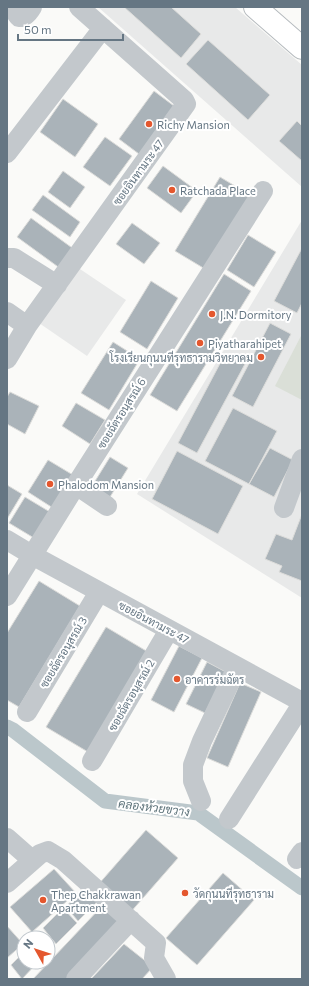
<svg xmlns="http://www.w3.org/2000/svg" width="309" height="986" viewBox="0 0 309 986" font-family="Commissioner,Sarabun,sans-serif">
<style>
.built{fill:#e8e9e9}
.green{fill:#dadfd7}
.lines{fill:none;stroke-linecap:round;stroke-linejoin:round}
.canal{stroke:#bbc7cb;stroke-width:15}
.building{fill:#aab3b9;stroke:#dcdcda}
.major-casing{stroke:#b5babe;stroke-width:24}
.minor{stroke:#c3c8cc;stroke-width:20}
.major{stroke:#fff;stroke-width:22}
.poi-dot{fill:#e4572e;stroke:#fff;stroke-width:1.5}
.labels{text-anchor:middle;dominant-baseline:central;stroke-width:4;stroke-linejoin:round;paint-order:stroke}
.poi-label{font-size:11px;fill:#657683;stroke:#fff;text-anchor:start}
.street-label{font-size:11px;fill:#657683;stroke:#fff}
.water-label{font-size:12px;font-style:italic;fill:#60757c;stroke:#fff}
</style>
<rect width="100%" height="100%" fill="#fafaf8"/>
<path class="built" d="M98,7H235L302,65V187Z
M302,220V598L137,494Z
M77,267L126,300L87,356L39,323Z"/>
<path class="green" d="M302,334V400L275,386Z"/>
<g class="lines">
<path class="canal" d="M7,727L13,730L105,801L198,813L302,888"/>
</g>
<path class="building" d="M124,7H171L201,34L181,58Z
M208,40L270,95L248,120L186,64Z
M154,91L178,109L143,157L119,139Z
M63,99L98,124L75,157L40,132Z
M297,121L302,126V161L279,141Z
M105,137L132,156L110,186L83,167Z
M163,166L197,191L181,213L147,188Z
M63,171L85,187L70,208L48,192Z
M220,177L250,195L205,269L175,251Z
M43,195L80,222L70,237L32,210Z
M31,218L75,250L61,269L17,237Z
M132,223L160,243L144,264L116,244Z
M248,235L276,252L254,287L227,270Z
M302,248V303L297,313L274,301Z
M224,274L251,291L177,411L150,395Z
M151,281L178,298L147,349L120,332Z
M270,323L291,334L253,407L232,396Z
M113,342L140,359L109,410L81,393Z
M225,354L245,364L197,453L178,443Z
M10,392L39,406L25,434L7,424V397Z
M76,403L105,420L90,444L62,426Z
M233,408L277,431L249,484L205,461Z
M270,448L293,460L274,497L249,484Z
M177,451L243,486L218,534L152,499Z
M110,457L128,468L110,497L92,486Z
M48,460L73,475L53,508L28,492Z
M7,485L22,494L7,519Z
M25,497L50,512L34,538L9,523Z
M302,514V581L279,572L282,566L265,559L276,534L292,540Z
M39,581L80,606L19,707L7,700V633Z
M106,627L148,652L88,752L46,727Z
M179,646L202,658L174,712L151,700Z
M207,662L226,672L205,713L186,704Z
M240,683L261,692L228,767L207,758Z
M146,830L178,858L129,914L97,886Z
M54,869L76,893L32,932L10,907Z
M223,873L254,900L197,965L166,938Z
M84,886L98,901L78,921L66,907Z
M103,905L132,930L85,979H33Z
M63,908L77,923L56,944L43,928Z
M7,926L23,944L7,958Z
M124,944L153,967L142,979H91Z
M24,952V962H38L22,979L11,965Z"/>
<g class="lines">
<g class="major-casing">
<path id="major" d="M255,7L302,48"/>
</g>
<path class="minor" d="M18,7L16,13L19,17C25,18 29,12 32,7
M7,153L103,28
M7,258H14L57,285
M7,312L27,326
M7,359L27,326L186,104L184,100L79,7
M76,485L107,506
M284,508L302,459
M7,540L32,555L302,702
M7,596L76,485L263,191
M27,712L99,592
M92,761L169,630
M201,801L193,781V765L202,741L237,667
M229,819L302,704
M7,838L32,860
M297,859L302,852
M7,883L40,854L48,851L63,860L156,943L154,958L166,979
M76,979L131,920"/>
<use href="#major" class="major"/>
</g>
<g class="poi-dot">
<circle cx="149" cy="124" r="4"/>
<circle cx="172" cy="190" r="4"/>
<circle cx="212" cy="314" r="4"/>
<circle cx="200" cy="343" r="4"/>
<circle cx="261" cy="357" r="4"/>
<circle cx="50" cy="484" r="4"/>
<circle cx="177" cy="679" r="4"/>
<circle cx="185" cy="893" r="4"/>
<circle cx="43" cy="900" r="4"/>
</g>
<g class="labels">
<g class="poi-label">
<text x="157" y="124">Richy Mansion</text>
<text x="180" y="190">Ratchada Place</text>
<text x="220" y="314">J.N. Dormitory</text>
<text x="208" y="343">Piyatharahipet</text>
<text x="253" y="357" text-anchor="end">โรงเรียนกุนนทีรุทธารามวิทยาคม</text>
<text x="58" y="484">Phalodom Mansion</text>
<text x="185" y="679">อาคารร่มฉัตร</text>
<text x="193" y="893">วัดกุนนทีรุทธาราม</text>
<text x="51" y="894">Thep Chakkrawan<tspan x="51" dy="13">Apartment</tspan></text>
</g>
<g class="street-label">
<text transform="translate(138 172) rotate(-54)">ซอยอินทามระ 47</text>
<text transform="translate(121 413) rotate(-58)">ซอยฉัตรอนุสรณ์ 6</text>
<text transform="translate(154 622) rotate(28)">ซอยอินทามระ 47</text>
<text transform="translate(63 652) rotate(-59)">ซอยฉัตรอนุสรณ์ 3</text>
<text transform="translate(131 695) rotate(-60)">ซอยฉัตรอนุสรณ์ 2</text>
</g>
<g class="water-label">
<text transform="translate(154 807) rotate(7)">คลองห้วยขวาง</text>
</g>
</g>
<rect width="309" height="986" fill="none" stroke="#657683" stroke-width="16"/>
<g transform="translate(36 950) rotate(309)"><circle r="19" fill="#ffffff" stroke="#c1c8cd"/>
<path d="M0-3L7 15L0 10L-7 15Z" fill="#e4572e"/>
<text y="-6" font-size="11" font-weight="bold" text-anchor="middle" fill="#657683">N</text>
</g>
<path d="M18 34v6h105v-6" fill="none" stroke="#657683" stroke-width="2"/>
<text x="24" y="34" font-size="12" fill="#657683" stroke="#ffffff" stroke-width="3" paint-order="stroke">50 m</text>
</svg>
